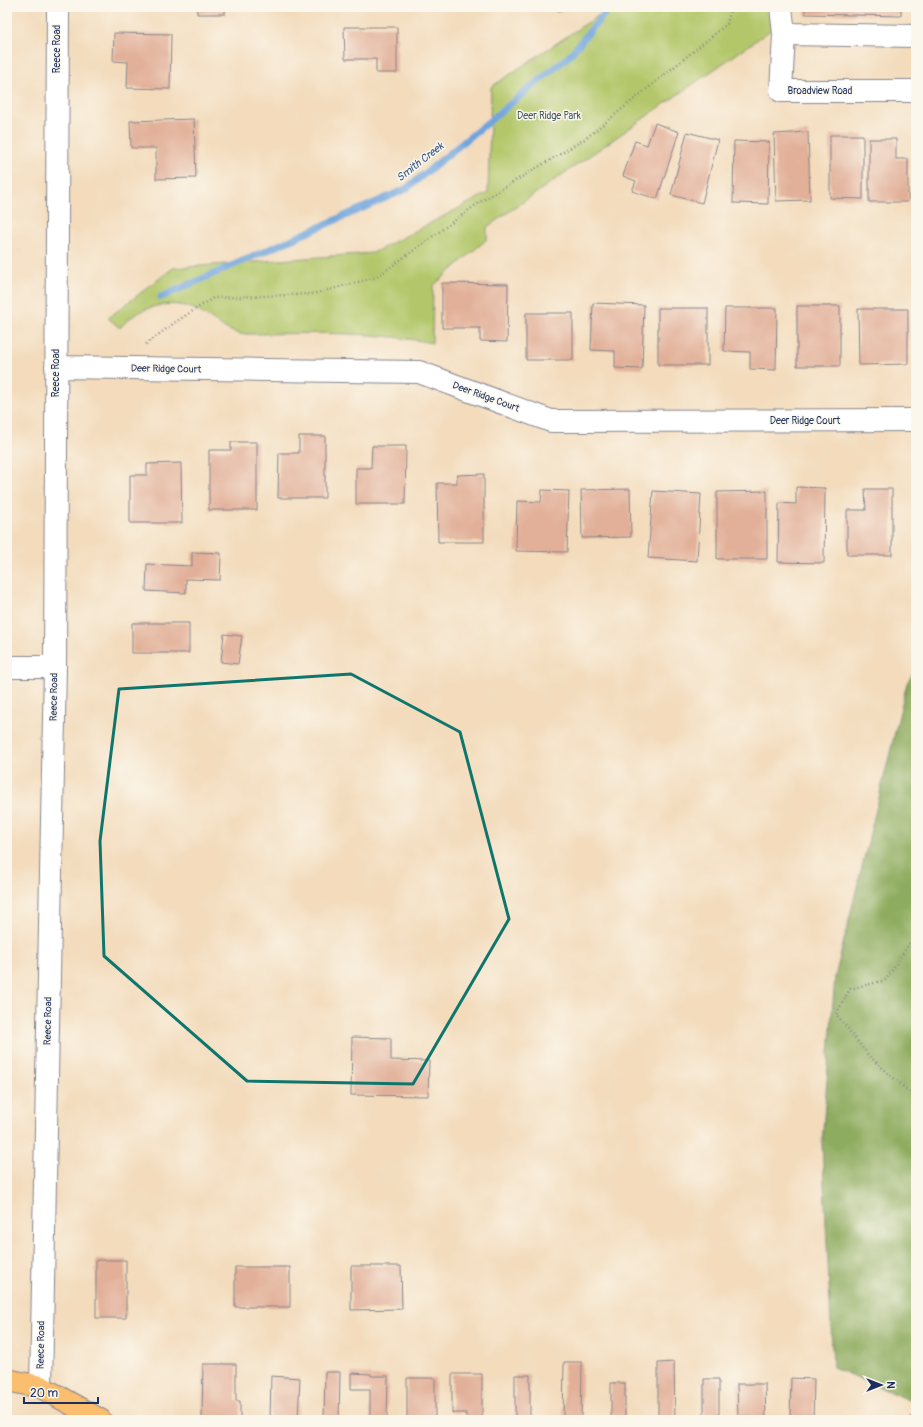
<svg xmlns="http://www.w3.org/2000/svg" width="923" height="1427" viewBox="0 0 923 1427" font-family="Pangolin,sans-serif">
<style>
.green{fill:#b3c76b;stroke:#677b64}
.forest{fill:#8eac5f;stroke:#546e5e}
.lines{fill:none;stroke-linecap:round;stroke-linejoin:round}
.stream{stroke:#6fa4dc;stroke-width:7}
.building{fill:#e2b099}
.minor-casing{stroke:#87858d;stroke-width:24}
.major-casing{stroke:#87858d;stroke-width:24}
.path{stroke:#87858d;stroke-width:2.5;stroke-dasharray:1 3;stroke-linecap:butt}
.minor{stroke:#fff;stroke-width:22}
.major{stroke:#fbbd6e;stroke-width:22}
.marked{fill:none;stroke:#0f766e;stroke-width:3;stroke-linejoin:round}
.labels{text-anchor:middle;dominant-baseline:central;stroke-width:3;stroke-linejoin:round;paint-order:stroke}
.street-label{font-size:10px;fill:#1b2f5e;stroke:#fbf7ec}
.park-label{font-size:10px;fill:#415561;stroke:#fbf7ec}
.water-label{font-size:11px;font-style:italic;fill:#38588a;stroke:#fbf7ec}
</style>
<rect width="100%" height="100%" fill="#fbf7ec"/>
<filter id="ink" filterUnits="userSpaceOnUse"><feTurbulence type="fractalNoise" baseFrequency=".025" numOctaves="2"/><feDisplacementMap in="SourceGraphic" scale="8" xChannelSelector="R" yChannelSelector="G"/><feConvolveMatrix kernelMatrix="1 2 1 2 8 2 1 2 1" color-interpolation-filters="sRGB"/></filter>
<filter id="wash" filterUnits="userSpaceOnUse"><feTurbulence type="fractalNoise" baseFrequency=".012" numOctaves="4" result="noise"/><feDisplacementMap in="SourceGraphic" scale="16" xChannelSelector="R" yChannelSelector="G"/><feGaussianBlur stdDeviation="0.9" result="paint"/><feColorMatrix in="noise" values="0 0 0 0 0 0 0 0 0 0 0 0 0 0 0 0 0 1.4 0 .05"/><feComposite in="paint" operator="in"/></filter>
<g filter="url(#wash)">
<rect width="100%" height="100%" fill="#f3dbbc"/>
<path class="green" d="M611,7H778L771,30L487,227V239L433,286L432,343C369,330 304,334 240,334C223,330 212,318 196,310C171,298 138,306 120,328L108,318L173,268L373,253L488,193L491,87Z"/>
<path class="forest" d="M916,668V1403L833,1367L822,1143L835,977L907,683Z"/>
<g class="lines">
<path class="stream" d="M161,297L406,189L568,57L610,7"/>
</g>
<g id="blocks">
<path class="building" d="M197,7H225V14H197Z
M557,7H571V8L558,11Z
M805,7H901V16L805,14Z
M344,27H397V73H376V59H345Z
M114,33L171,34L170,89L127,88L128,62L113,61Z
M194,119L196,178L156,179V148H131L130,121Z
M655,123L679,132L657,199L632,191L636,181L623,176L635,141L647,145Z
M687,132L718,140L702,203L671,195Z
M808,132L810,200L776,201L774,134Z
M830,135H863V199L830,198Z
M869,139H896V159H908V202H869Z
M734,141L769,142L768,204L733,203Z
M442,283L508,284L507,342L480,341V328H442Z
M593,303L644,305L642,369L615,368V351L591,350Z
M797,306H840V366H797Z
M658,308H708V365H658Z
M725,308H777L776,370L750,369V352L724,351Z
M858,309H908V364L859,365Z
M526,313H573V360H526Z
M299,436H325V498H278L279,453H299Z
M231,442H257V510H209V450H231Z
M372,446H406L405,504H356V468H371Z
M181,463L182,523H130V475H147V464Z
M484,474V542H438L437,483H457V475Z
M796,487L825,488L824,563L778,562L779,503L796,504Z
M630,489L631,537L582,538L581,490Z
M865,489H892V555H847V510H866Z
M542,490L569,491L567,552L516,551L517,501L541,502Z
M653,491L701,494L697,561L648,558Z
M767,491V559H717V492Z
M192,552L221,553L220,580L186,579V593L146,591L147,564L192,566Z
M132,623H189V653H132Z
M224,634L242,636L238,664L221,662Z
M352,1037L391,1038V1060L429,1061L428,1096L351,1095Z
M96,1260H126V1318H96Z
M351,1266H401L402,1309L351,1310Z
M235,1267H290V1307H235Z
M564,1362H582L581,1420H563Z
M674,1362L675,1420H658V1363Z
M203,1364H236V1401H240V1420H202Z
M325,1372H340L339,1420H324Z
M351,1373L371,1374V1376H388L387,1420H370V1389H351Z
M452,1374H482V1420H466V1413H452Z
M515,1375H530V1420H501V1417H515Z
M271,1376L300,1378L298,1420H270Z
M407,1378H435V1420H407Z
M791,1378L814,1379L813,1420H790Z
M704,1379H719V1420H704Z
M611,1383H625V1420H611Z
M737,1384H765L766,1420H748V1416H738Z
M916,1410V1420H908Z"/>
</g>
</g>
<g filter="url(#ink)">
<use href="#blocks" fill-opacity="0" stroke="#87858d" stroke-width="1"/>
<g class="lines">
<g class="minor-casing">
<path id="minor" d="M781,7L784,34L781,91H916
M784,34L916,36
M56,367L419,372L551,421L916,420
M7,667H55
M41,1387L55,667L58,7"/>
</g>
<g class="major-casing">
<path id="major" d="M7,1380L41,1387L100,1420"/>
</g>
<path class="path" d="M146,344L177,321L213,298L313,294L377,277L480,202L585,139L727,24L731,7
M916,933L886,980L850,989L836,1014L869,1056L916,1098"/>
<use href="#minor" class="minor"/>
<use href="#major" class="major"/>
</g>
</g>
<path class="marked" d="M351,674L460,732L509,919L413,1084L247,1081L104,956L100,841L119,689Z"/>
<g class="labels">
<g class="street-label">
<text transform="translate(57 49) rotate(-90)">Reece Road</text>
<text x="820" y="91">Broadview Road</text>
<text transform="translate(166 369) rotate(1)">Deer Ridge Court</text>
<text transform="translate(56 373) rotate(-90)">Reece Road</text>
<text transform="translate(486 397) rotate(20)">Deer Ridge Court</text>
<text x="805" y="421">Deer Ridge Court</text>
<text transform="translate(54 697) rotate(-89)">Reece Road</text>
<text transform="translate(48 1021) rotate(-89)">Reece Road</text>
<text transform="translate(41 1345) rotate(-89)">Reece Road</text>
</g>
<g class="park-label">
<text x="549" y="116">Deer Ridge Park</text>
</g>
<g class="water-label">
<text transform="translate(420 162) rotate(-38)">Smith Creek</text>
</g>
</g>
<rect width="923" height="1427" fill="none" stroke="#fbf7ec" stroke-width="24"/>
<g transform="translate(881 1385) rotate(90)" stroke="#fbf7ec" stroke-width="3" paint-order="stroke">
<path d="M0-3L7 15L0 10L-7 15Z" fill="#1b2f5e"/>
<text y="-6" font-size="11" font-weight="bold" text-anchor="middle" fill="#1b2f5e">N</text>
</g>
<path d="M24 1397v6h74v-6" fill="none" stroke="#1b2f5e" stroke-width="2"/>
<text x="30" y="1397" font-size="12" fill="#1b2f5e" stroke="#fbf7ec" stroke-width="3" paint-order="stroke">20 m</text>
</svg>
